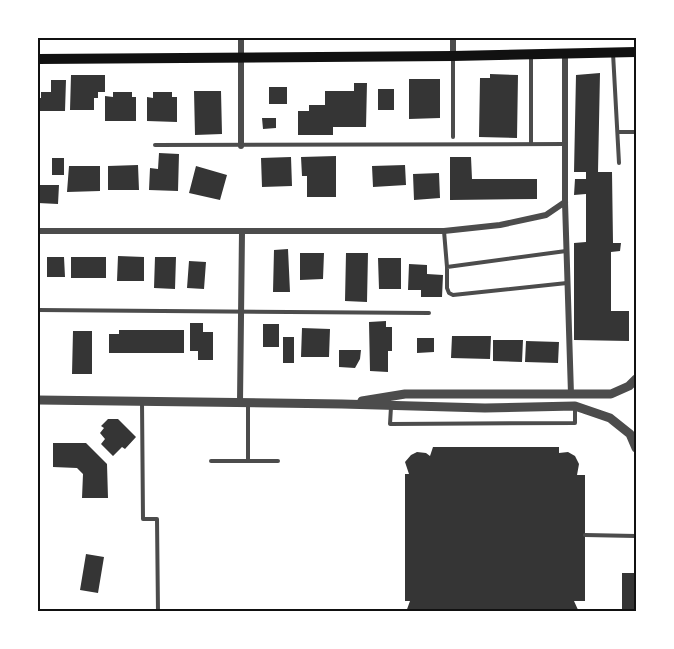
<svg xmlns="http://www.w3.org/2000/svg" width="674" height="649" viewBox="0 0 674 649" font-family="Mulish,sans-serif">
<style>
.building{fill:#353535}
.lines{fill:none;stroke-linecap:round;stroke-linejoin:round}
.service{stroke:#4c4c4c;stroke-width:4}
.minor{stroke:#4c4c4c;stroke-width:6}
.tertiary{stroke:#4c4c4c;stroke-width:9}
.secondary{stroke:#111;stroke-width:10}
.neatline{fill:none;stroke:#111;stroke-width:2}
</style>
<rect width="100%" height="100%" fill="#fff"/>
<path class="building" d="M600,73L598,172H612L613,243H621L620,251L611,252V311H629V341L574,340V243L586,242V194L574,195L575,179H586V172H574L576,75Z
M490,74L518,75L517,138L479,137L480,78H490Z
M71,75H105V92H98V98H94V110H70Z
M409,79H440V118L409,119Z
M51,80H66L65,111H38V98H41V92H51Z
M354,83H367L366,127H333V135H298V111H309V105H325V91H354Z
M269,87H287V104H269Z
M378,89H394V110H378Z
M194,91H221L222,134L195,135Z
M113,92H132V97H136V121H105V96L113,97Z
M153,92H172V97H177V122L147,121V97L153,98Z
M262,118H276V128L263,129Z
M159,153L179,154L178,191L149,190L150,168L158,169Z
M336,156V197H307V176H302L301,157Z
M291,157L292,186L262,187L261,158Z
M450,157H471L472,179H537V199L450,200Z
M52,158H64V175H52Z
M138,165L139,190H108V166Z
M405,165L406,185L373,187L372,166Z
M69,166H100V191L67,192Z
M196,166L227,175L220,200L189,193Z
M439,173L440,198L414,200L413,174Z
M38,185H59L58,204L38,203Z
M288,249L290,292H273L274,250Z
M300,253H324L323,279L300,280Z
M346,253H368L367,302L345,301Z
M118,256L144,257V281H117Z
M47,257H64L65,277H47Z
M71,257H106V278H71Z
M155,257H176L175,289L154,288Z
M378,258H401V289H379Z
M189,261L206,262L204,289L187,288Z
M409,264L427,265V274L443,275L442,297H421V290H408Z
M386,321V327H392V351H388V372L370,371L369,322Z
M190,323H203V332H213V360H198V351H190Z
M263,324H279V347H263Z
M302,328L330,329L329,357H301Z
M119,330H184V353H109V334H119Z
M73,331H92V374H72Z
M452,336H491L490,359L451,358Z
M283,337H294V363H283Z
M417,338H434V352L417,353Z
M493,340H523L522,362L493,361Z
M526,341L559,342L558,363L525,362Z
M339,350H361L360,359L355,368L339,367Z
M108,419H118L136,437L125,449L122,447L113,456L101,444L105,439L100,433L104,428L101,426Z
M53,443H86L107,464L108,498H82L83,474L77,468L53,467Z
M433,447H559V453L568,452L575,456L579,464L577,475H585V601H574L579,612H406L410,601H405V474H409L405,462L411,455L417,452L426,453L430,456Z
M86,554L104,557L98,593L80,590Z
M622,573H636V612H622Z"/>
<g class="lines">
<path class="service" d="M613,53L619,163
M531,55V144
M453,57V137
M618,132H636
M155,145L565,144
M444,231L447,267
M566,251L447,267V288L449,293L453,295L567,283
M38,310L429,313
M142,402L143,519H157L158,612
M391,407L390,424L575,423V407
M211,461H278
M248,461V403
M585,535L636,536"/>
<path class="minor" d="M241,38V146
M565,53V202L571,394
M453,56V38
M38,231H444L500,225L546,215L565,202
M240,402L242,232"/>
<path class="tertiary" d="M38,400L342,404L485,408L575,406L610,418L630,434L636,448
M362,401L405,394H611L629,386L636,379"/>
<path class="secondary" d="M38,59L453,56L636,52"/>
</g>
<rect width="674" height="649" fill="none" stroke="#ffffff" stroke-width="78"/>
<rect x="39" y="39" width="596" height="571" class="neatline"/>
</svg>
